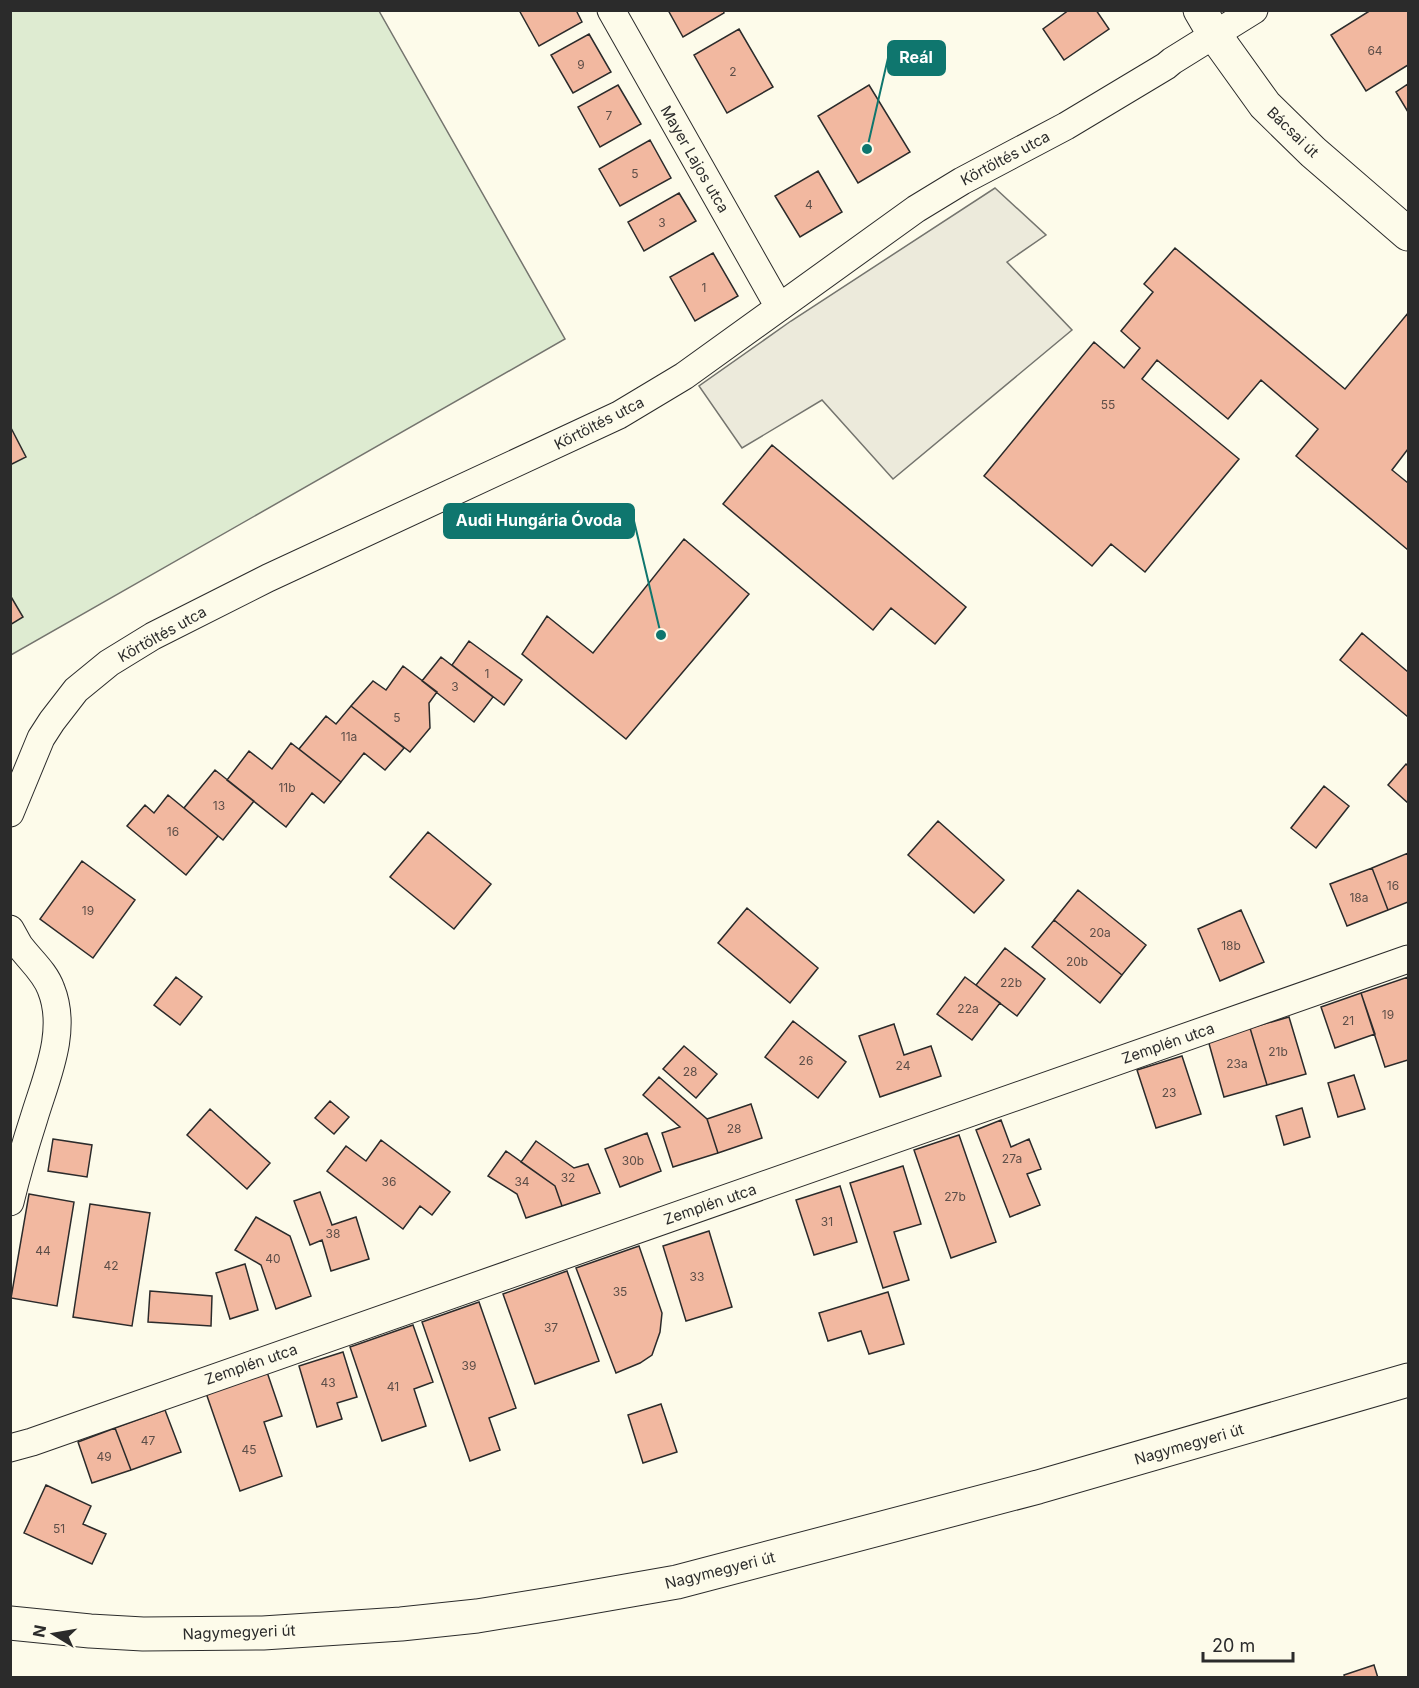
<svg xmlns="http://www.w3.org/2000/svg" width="1419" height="1688" viewBox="0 0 1419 1688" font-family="Inter,sans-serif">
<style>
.green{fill:#deebd1;stroke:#74746e;stroke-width:1.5}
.parking{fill:#eceadb;stroke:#74746e;stroke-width:1.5}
.building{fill:#f2b8a0;stroke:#2b2b2b;stroke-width:1.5}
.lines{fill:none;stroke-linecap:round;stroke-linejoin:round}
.minor-casing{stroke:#2b2b2b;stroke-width:29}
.secondary-casing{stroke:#2b2b2b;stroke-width:35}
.primary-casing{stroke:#2b2b2b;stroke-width:35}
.minor{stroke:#fdfbea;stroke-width:27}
.secondary{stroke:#fdfbea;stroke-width:33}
.primary{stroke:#fdfbea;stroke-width:33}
.labels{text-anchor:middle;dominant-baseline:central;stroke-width:4.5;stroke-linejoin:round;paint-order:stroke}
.number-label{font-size:12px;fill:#5d4e48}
.street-label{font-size:15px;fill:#2b2b2b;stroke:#fdfbea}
.leader{fill:none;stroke:#0f766e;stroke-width:2}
.callout-dot{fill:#0f766e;stroke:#fdfbea;stroke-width:2}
.callout{fill:#0f766e;stroke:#0f766e;stroke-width:2}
.callout-label{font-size:16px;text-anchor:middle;font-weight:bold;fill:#fff}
</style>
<rect width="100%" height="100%" fill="#fdfbea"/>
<path class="green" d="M11,11H379L565,339L11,655Z"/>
<path class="parking" d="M995,188L1046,235L1007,262L1072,330L893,479L822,400L742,448L699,386L791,321Z"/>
<path class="building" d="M519,10H576L582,22L539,46Z
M668,10H723L724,13L683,37Z
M1069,10H1096L1109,29L1064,60L1043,29Z
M1371,10H1408V65L1366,91L1331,35Z
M739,29L773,87L727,113L694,55Z
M589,34L611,72L573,93L551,55Z
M1408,84V112L1396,92Z
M618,85L641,124L600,147L578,107Z
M869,85L910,152L858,183L818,116Z
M650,140L671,178L620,206L599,169Z
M818,171L842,212L800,237L775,196Z
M679,193L696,221L644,251L628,222Z
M1175,248L1345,389L1408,313V449L1392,470L1408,483V550L1296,456L1318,429L1261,380L1228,419L1157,360L1142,379L1239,459L1145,572L1111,544L1092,566L984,476L1094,342L1124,368L1140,348L1121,331L1153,292L1144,284Z
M713,253L738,296L695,321L670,277Z
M10,426L26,457L10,465Z
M772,445L966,607L935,644L891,608L873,630L723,504Z
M684,539L749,594L626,739L522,654L547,616L593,653Z
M10,595L23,617L10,625Z
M1362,633L1408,672V717L1340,660Z
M469,641L522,680L504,705L452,665Z
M441,657L493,697L474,722L422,681Z
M403,666L437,692L429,703L430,728L410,752L351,706L373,681L386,690Z
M351,706L404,748L385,770L364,753L341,782L299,749L326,716L336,724Z
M291,743L341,782L324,803L312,793L286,827L227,780L249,751L272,769Z
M1406,764L1408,766V803L1388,785Z
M215,770L254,801L223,840L184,808Z
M1324,786L1349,806L1316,848L1291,828Z
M168,795L218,836L186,875L127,826L145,805L154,813Z
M938,821L1004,880L974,913L908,855Z
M428,832L491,884L454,929L390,877Z
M1408,853V902L1388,910L1372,868Z
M82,861L135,900L93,958L40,919Z
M1372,868L1388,910L1347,926L1330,884Z
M1078,890L1146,945L1122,975L1054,920Z
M747,908L818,968L790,1003L718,943Z
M1241,910L1264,962L1220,981L1198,929Z
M1054,920L1122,975L1100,1003L1032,947Z
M1005,948L1045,979L1017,1016L976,985Z
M176,977L202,997L180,1025L154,1005Z
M965,977L1000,1003L972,1040L937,1014Z
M1408,977V1060L1385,1067L1361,993Z
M1361,993L1375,1034L1335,1048L1321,1007Z
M1289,1017L1306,1074L1267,1085L1250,1028Z
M793,1021L846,1062L818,1098L765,1057Z
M894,1024L904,1055L931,1046L941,1076L880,1097L859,1036Z
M1250,1028L1267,1085L1224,1097L1208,1040Z
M684,1046L717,1074L696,1098L663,1069Z
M1182,1056L1201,1114L1156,1128L1137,1070Z
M1354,1075L1365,1109L1338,1117L1328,1083Z
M659,1077L707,1119L718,1153L673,1167L662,1133L680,1127L643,1095Z
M330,1101L349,1117L334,1134L315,1118Z
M751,1104L762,1138L718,1153L707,1119Z
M1302,1108L1310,1137L1284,1145L1276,1116Z
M210,1109L270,1163L247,1189L187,1135Z
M1001,1120L1011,1147L1029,1139L1041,1169L1027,1174L1040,1205L1010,1217L976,1130Z
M647,1133L661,1171L620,1187L605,1149Z
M959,1135L996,1242L951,1258L914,1150Z
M53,1139L92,1145L87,1177L48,1171Z
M381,1140L450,1192L432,1215L420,1206L403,1229L327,1171L346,1146L366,1161Z
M536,1141L574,1168L588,1164L600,1193L562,1206L555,1186L521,1162Z
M506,1151L555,1186L562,1206L526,1218L517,1194L488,1176Z
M903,1166L921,1224L894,1232L909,1280L883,1288L850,1183Z
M840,1186L857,1242L814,1255L796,1200Z
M320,1192L332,1225L356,1217L369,1259L331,1271L322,1240L310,1245L294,1201Z
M29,1194L74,1202L57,1306L11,1298Z
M90,1204L150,1213L132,1326L73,1317Z
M256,1217L290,1236L311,1296L276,1309L261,1265L235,1250Z
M709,1231L732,1307L686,1321L663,1246Z
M639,1246L662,1313L660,1332L652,1355L640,1363L616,1373L576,1268Z
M245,1264L258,1310L230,1319L216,1273Z
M567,1271L599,1361L535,1384L503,1294Z
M150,1291L212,1296L211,1326L148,1322Z
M888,1292L904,1344L869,1354L861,1331L828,1341L819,1313Z
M479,1302L516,1408L489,1418L500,1450L470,1461L422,1322Z
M413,1325L433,1382L414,1389L426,1426L382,1441L350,1347Z
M343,1352L357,1397L337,1403L342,1419L317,1427L299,1366Z
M267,1372L282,1416L264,1422L282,1476L240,1491L206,1393Z
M661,1404L677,1452L643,1463L628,1415Z
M165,1410L181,1452L131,1470L115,1428Z
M115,1428L131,1470L92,1483L78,1442Z
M46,1485L91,1506L83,1524L106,1534L92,1564L24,1533Z
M1374,1665L1378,1678H1345L1344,1675Z"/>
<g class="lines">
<g class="minor-casing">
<path id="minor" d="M611,10L779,307
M10,813L41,738L52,721L76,690L109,663L153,636L268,578L619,415L684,376L916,209L962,181L1066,126L1166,66L1172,61L1254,10
M10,929C13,934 16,940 19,945C30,960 45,972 51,989C68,1031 46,1078 34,1118C25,1146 17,1173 10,1202
M10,1448L32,1442L1408,959"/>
</g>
<g class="secondary-casing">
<path id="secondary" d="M1200,10L1214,34L1265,105L1313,152L1408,234"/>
</g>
<g class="primary-casing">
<path id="primary" d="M10,1623L90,1631L143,1634L263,1633L401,1624L477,1616L557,1603L677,1582L1038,1487L1408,1380"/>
</g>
<use href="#minor" class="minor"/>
<use href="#secondary" class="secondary"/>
<use href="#primary" class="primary"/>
</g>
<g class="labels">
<g class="number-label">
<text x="1375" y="50">64</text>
<text x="581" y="64">9</text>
<text x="733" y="71">2</text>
<text x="609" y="115">7</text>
<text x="635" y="173">5</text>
<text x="809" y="204">4</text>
<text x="662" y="222">3</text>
<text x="704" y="287">1</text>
<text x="1108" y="404">55</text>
<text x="487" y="673">1</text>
<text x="455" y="686">3</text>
<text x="397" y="717">5</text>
<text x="349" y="736">11a</text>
<text x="287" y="787">11b</text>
<text x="219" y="805">13</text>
<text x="173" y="831">16</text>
<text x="1393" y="885">16</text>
<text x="1359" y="897">18a</text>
<text x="88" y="910">19</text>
<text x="1100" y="932">20a</text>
<text x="1231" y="945">18b</text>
<text x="1077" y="961">20b</text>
<text x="1011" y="982">22b</text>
<text x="968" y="1008">22a</text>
<text x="1388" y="1014">19</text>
<text x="1348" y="1020">21</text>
<text x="1278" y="1051">21b</text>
<text x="806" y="1060">26</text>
<text x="1237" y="1063">23a</text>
<text x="903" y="1065">24</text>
<text x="690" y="1071">28</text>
<text x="1169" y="1092">23</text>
<text x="734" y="1128">28</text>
<text x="1012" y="1158">27a</text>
<text x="633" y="1160">30b</text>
<text x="568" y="1177">32</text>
<text x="389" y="1181">36</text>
<text x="522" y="1181">34</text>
<text x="955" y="1196">27b</text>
<text x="827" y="1221">31</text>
<text x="333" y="1233">38</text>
<text x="43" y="1250">44</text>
<text x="273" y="1258">40</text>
<text x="111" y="1265">42</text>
<text x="697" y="1276">33</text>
<text x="620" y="1291">35</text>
<text x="551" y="1327">37</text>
<text x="469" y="1365">39</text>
<text x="328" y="1382">43</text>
<text x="393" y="1386">41</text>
<text x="148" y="1440">47</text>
<text x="249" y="1449">45</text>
<text x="104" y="1456">49</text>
<text x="59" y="1528">51</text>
</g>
<g class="street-label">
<text transform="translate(1293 132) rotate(44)">Bácsai út</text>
<text transform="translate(1005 158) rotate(-28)">Körtöltés utca</text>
<text transform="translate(695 159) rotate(60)">Mayer Lajos utca</text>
<text transform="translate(599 423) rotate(-27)">Körtöltés utca</text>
<text transform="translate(162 634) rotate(-29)">Körtöltés utca</text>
<text transform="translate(1168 1043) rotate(-19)">Zemplén utca</text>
<text transform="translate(710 1204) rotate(-19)">Zemplén utca</text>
<text transform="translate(251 1364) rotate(-19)">Zemplén utca</text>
<text transform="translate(1189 1444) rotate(-16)">Nagymegyeri út</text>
<text transform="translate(720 1570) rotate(-14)">Nagymegyeri út</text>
<text transform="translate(239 1632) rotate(-2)">Nagymegyeri út</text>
</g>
</g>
<path class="leader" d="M867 149L888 58M661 635L634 521"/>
<g class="callout-dot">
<circle cx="867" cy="149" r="6"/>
<circle cx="661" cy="635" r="6"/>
</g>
<g class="callout">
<rect x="888" y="41" width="57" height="34" rx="6"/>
<rect x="444" y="504" width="190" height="34" rx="6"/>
</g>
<g class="callout-label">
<text x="916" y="63">Reál</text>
<text x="539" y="526">Audi Hungária Óvoda</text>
</g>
<rect width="1419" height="1688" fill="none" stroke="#2b2b2b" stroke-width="24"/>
<g transform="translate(54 1634) rotate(281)" stroke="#fdfbea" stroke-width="4.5" paint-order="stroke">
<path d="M0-4.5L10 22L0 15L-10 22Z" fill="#2b2b2b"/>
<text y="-9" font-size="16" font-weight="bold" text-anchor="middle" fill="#2b2b2b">N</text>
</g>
<path d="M1203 1652v9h90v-9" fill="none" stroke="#2b2b2b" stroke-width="3"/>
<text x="1212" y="1652" font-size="18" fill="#2b2b2b" stroke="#fdfbea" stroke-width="4.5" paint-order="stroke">20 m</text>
</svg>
